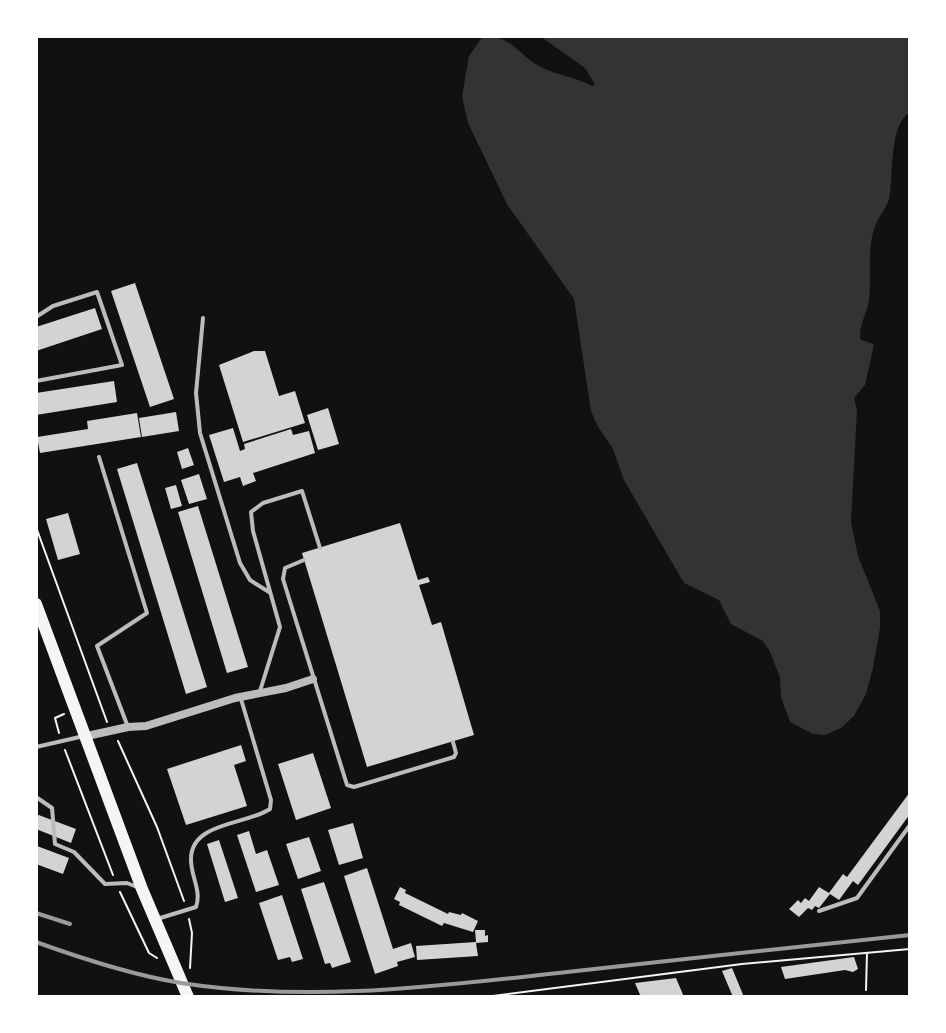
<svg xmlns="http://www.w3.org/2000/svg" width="946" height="1033" viewBox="0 0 946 1033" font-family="Overpass,sans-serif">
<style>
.water{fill:#333}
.building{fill:#d3d3d3}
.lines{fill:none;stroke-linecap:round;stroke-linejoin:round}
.path{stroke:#f5f5f5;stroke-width:2}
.service{stroke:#bcbcbc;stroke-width:4}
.minor{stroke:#bcbcbc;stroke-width:8}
.secondary{stroke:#f5f5f5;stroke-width:12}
.rail{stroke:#9a9a9a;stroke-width:4}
</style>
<rect width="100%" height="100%" fill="#111"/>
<path class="water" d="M483,36C515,36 518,57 543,68C560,76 576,77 592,86L595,84L585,68L540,36H910V112C888,125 894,177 889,199C886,209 878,217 875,226C866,253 872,273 869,299C868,313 857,327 861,340L874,344L865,385L854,398L857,410L851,522L858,556L880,611V628L873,668L866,694L854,716L841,728L825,735L813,734L790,722L781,697L780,677L769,650L763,641L731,624L719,600L684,583L624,480L613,449L597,425L591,411L574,299L507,204L468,123L462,96L469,56Z"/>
<path class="building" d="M135,283L174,399L150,407L111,291Z
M95,308L102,329L36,351V327Z
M254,351H265L279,396L295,391L305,423L243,442L219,365Z
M114,381L117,402L36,415V393Z
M328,408L339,444L318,450L307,415Z
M176,412L179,431L142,437L139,418Z
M137,413L141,437L40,453L37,437L88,429L87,421Z
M233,428L240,451L245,449L244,444L291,429L293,435L309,431L315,453L253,473L256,481L243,486L240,477L224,482L209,435Z
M188,448L194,465L182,469L177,452Z
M137,463L207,687L186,694L117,469Z
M199,474L207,499L189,504L181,480Z
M176,485L182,506L171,509L165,488Z
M198,506L248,667L227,673L178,512Z
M68,513L80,554L58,560L46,519Z
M400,523L418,580L428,577L430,582L419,585L432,625L441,622L474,735L367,767L302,553Z
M241,745L246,761L234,765L247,806L186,825L167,769Z
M313,753L331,808L296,820L278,764Z
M910,792V814L858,885L853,881L839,900L830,894L819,908L815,906L812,910L808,908L799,917L789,909L798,900L801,903L805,898L809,901L819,887L829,893L843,874L847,877Z
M36,814L76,829L71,843L36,829Z
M353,823L363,858L339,865L328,830Z
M249,831L256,854L267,850L279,885L256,892L237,835Z
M309,837L321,871L298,879L286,844Z
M219,840L238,898L225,902L207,844Z
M37,846L69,858L63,874L36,864Z
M367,868L393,949L411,943L415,957L397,962L398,966L375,974L344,876Z
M324,882L351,962L332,968L330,963L325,964L301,889Z
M400,887L406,890L405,893L448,914L449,912L461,915L462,913L478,921L473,932L444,923L442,926L399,905L400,902L394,899Z
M282,895L303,959L292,962L290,957L278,960L259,903Z
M475,930H485V936L488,935V942L476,943L478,956L417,960L416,946L476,942Z
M854,957L858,969L853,972L845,970L785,979L781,967Z
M732,968L744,997H733L722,971Z
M676,978L684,997H641L635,983Z"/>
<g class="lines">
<path class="path" d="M36,527L107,722
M59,733L55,718L64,714
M118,741L157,827L184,901
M65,750L113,875
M120,892L149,953L157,958
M189,919L192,933L190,968
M866,990L867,953
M485,997L742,964L910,949"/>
<path class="service" d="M36,317L53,306L97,292L122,365L36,381
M203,318L196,393L200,433L240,563L250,580L269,592
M99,457L147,613L97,646L128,727
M304,560L285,568L283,579L347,785L354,787L454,757L456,753L453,742
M260,691L280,627L253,531L251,512L263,503L302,491L320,548
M36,747L84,736
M36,797L52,808L55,844L74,852L105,884L127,883L137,887
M819,911L857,898L910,825
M157,919L196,907C202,890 190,875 191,858C192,822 246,825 270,809L271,800L241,699"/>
<path class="minor" d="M87,736L128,727L146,726L235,698L286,688L313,679"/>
<path class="secondary" d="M36,604L142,889L188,997"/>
<path class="rail" d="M36,913L70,924
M36,942C83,959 132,975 181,983C312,1003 437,986 567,972C681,959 796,947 910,935"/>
</g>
<rect width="946" height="1033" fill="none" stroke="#ffffff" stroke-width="76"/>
</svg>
